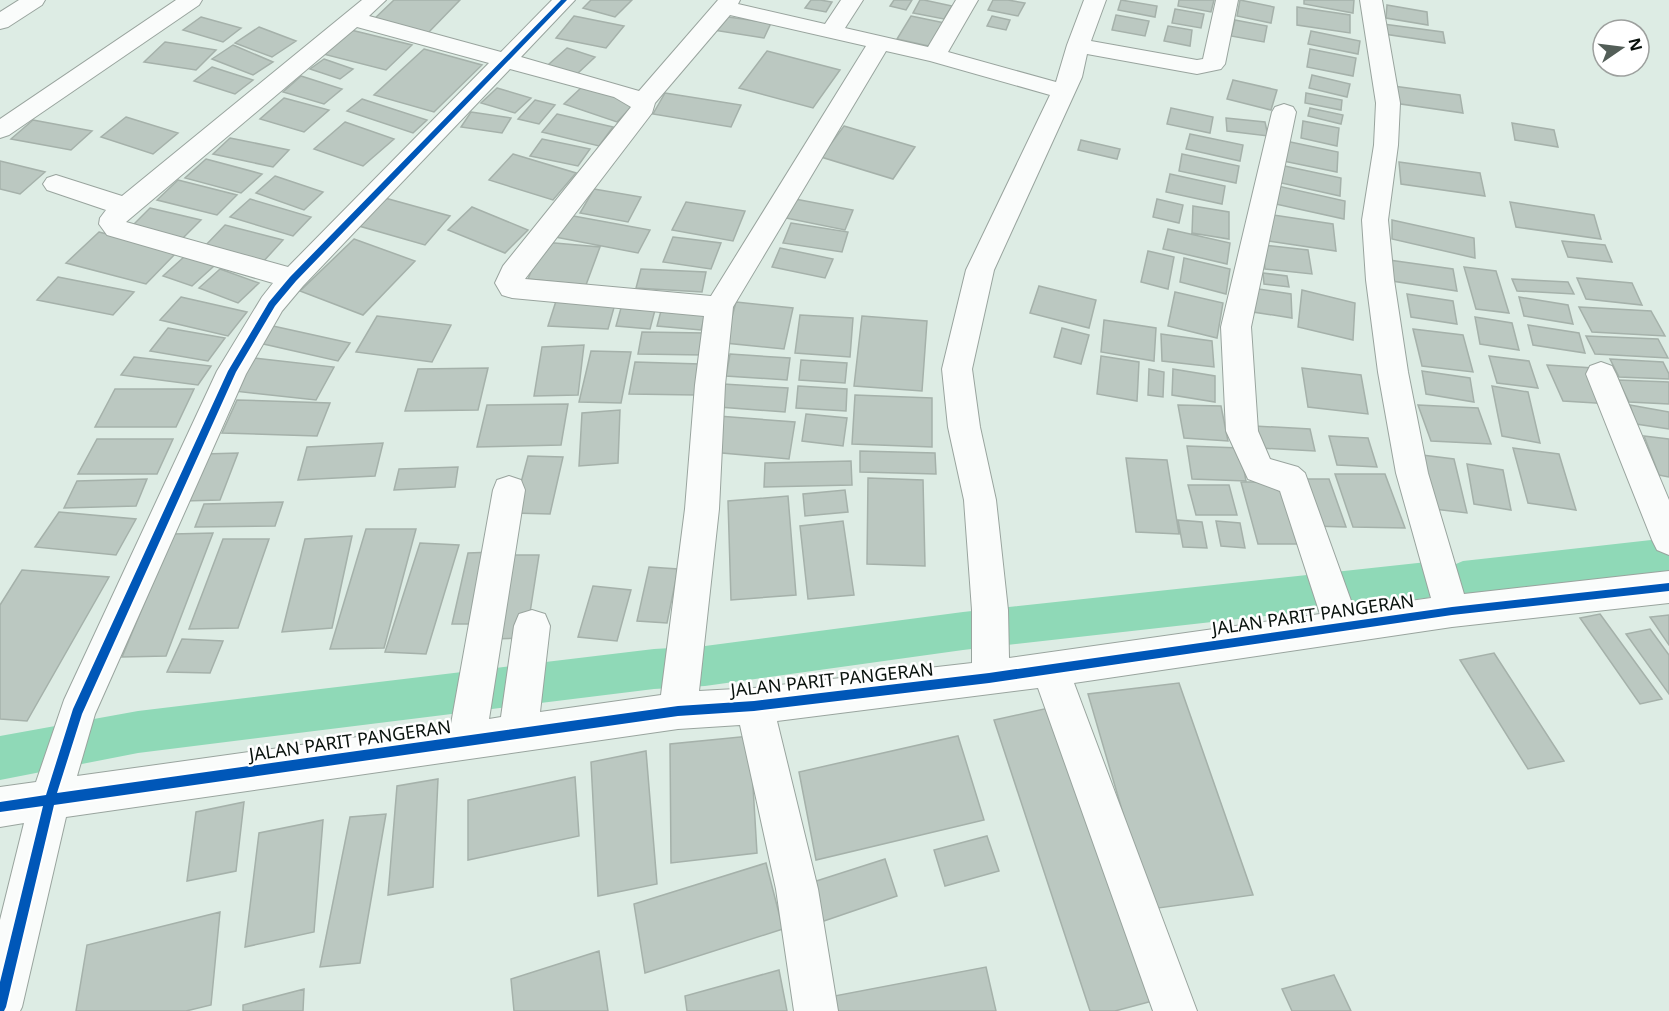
<svg xmlns="http://www.w3.org/2000/svg" width="1669" height="1011" viewBox="0 0 1669 1011" font-family="'Noto Sans',sans-serif">
<style>
.lines{fill:none;stroke-linecap:round;stroke-linejoin:round}
.canal{fill:#8fd9b7;fill-rule:evenodd}
.building{fill:#bbc8c1;stroke:#a5b1aa;stroke-width:1.5}
.minor-casing{stroke:#99a49e;stroke-width:2}
.minor{fill:#fafcfb;fill-rule:evenodd}
.cycleway-casing{stroke:#fff;stroke-width:4}
.cycleway{fill:#0057b8;fill-rule:evenodd}
.labels{text-anchor:middle;dominant-baseline:central;stroke-width:5;stroke-linejoin:round;paint-order:stroke}
.street-label{font-size:18px;fill:#09120d;stroke:#fff}
</style>
<rect width="100%" height="100%" fill="#ddece4"/>
<g class="lines">
<path class="canal" d="M1669,538V572L1463,597L1449,591L1445,583L1441,592L1427,598L963,650L705,686L654,689L138,753L0,780V736L138,711L654,649L705,646L963,612L1427,562L1441,568L1445,576L1449,567L1463,561Z"/>
</g>
<path class="building" d="M394,0H460L428,33L372,21Z
M591,0H632L615,17L583,8Z
M811,0H820L832,2L826,12L805,8Z
M894,0H912L906,10L890,6Z
M920,0H924L952,6L944,19L913,13Z
M993,0H1008L1025,3L1018,16L988,10Z
M1121,0L1157,6L1155,17L1118,10Z
M1179,0H1214L1211,12L1178,6Z
M1240,0L1274,7L1271,23L1237,16Z
M1304,0H1354L1353,13L1304,4Z
M1387,5L1427,12L1428,25L1386,18Z
M1297,7L1350,15V33L1297,25Z
M1175,9L1204,14L1201,28L1172,23Z
M1116,15L1149,21L1145,36L1112,30Z
M574,16L624,26L606,48L556,38Z
M721,16L771,23L764,38L713,30Z
M911,16L945,23L933,47L897,39Z
M992,16L1010,20L1006,30L987,26Z
M201,17L241,28L223,42L183,30Z
M1235,20L1267,26L1264,42L1231,36Z
M1383,24L1443,32L1445,43L1384,34Z
M1168,26L1192,30L1190,46L1164,41Z
M259,27L296,41L272,57L235,43Z
M351,30L412,45L386,70L323,54Z
M1311,31L1360,41L1358,54L1308,44Z
M165,42L216,50L196,70L144,62Z
M233,45L273,62L253,75L212,59Z
M567,48L595,57L577,74L548,65Z
M424,49L482,65L434,112L374,95Z
M1310,49L1356,58L1353,76L1307,67Z
M767,51L840,70L813,108L739,88Z
M324,59L353,69L340,79L310,69Z
M212,67L253,80L235,94L194,81Z
M1312,75L1350,84L1347,97L1309,88Z
M301,76L342,89L324,104L283,92Z
M1233,80L1277,90L1271,110L1227,99Z
M584,85L636,102L617,122L564,104Z
M1393,86L1460,95L1463,113L1394,103Z
M497,88L531,98L515,113L481,103Z
M665,93L741,105L731,127L653,114Z
M1306,93L1342,100L1341,110L1305,103Z
M284,98L329,110L304,132L260,119Z
M362,99L427,120L413,133L347,111Z
M535,100L555,105L539,124L518,119Z
M1171,108L1213,117L1210,133L1167,124Z
M1310,108L1343,115L1341,124L1308,116Z
M471,112L511,118L502,133L461,127Z
M557,114L613,127L599,146L542,132Z
M126,117L178,133L153,154L101,137Z
M1226,118L1265,122L1268,136L1227,131Z
M33,120L92,131L71,150L11,139Z
M1303,121L1339,128L1337,146L1301,138Z
M345,122L394,139L363,166L314,149Z
M1512,123L1554,130L1558,147L1515,140Z
M844,126L915,147L893,179L821,157Z
M1190,134L1243,145L1240,161L1186,149Z
M230,138L289,150L273,167L213,154Z
M542,139L590,149L578,166L530,156Z
M1081,140L1120,149L1117,159L1078,150Z
M1281,140L1338,152L1337,172L1278,160Z
M513,154L576,173L553,200L489,180Z
M1182,154L1239,166L1236,183L1179,171Z
M206,159L262,174L241,193L185,178Z
M0,161L45,172L20,194L0,189Z
M1399,162L1480,173L1485,196L1401,184Z
M1280,165L1341,178L1340,196L1277,182Z
M1170,174L1225,186L1222,204L1166,192Z
M275,176L323,192L304,210L256,193Z
M178,180L237,195L217,215L157,200Z
M1269,184L1345,201L1344,219L1267,202Z
M594,189L641,197L628,222L580,213Z
M385,198L450,216L425,245L359,226Z
M250,199L311,217L293,236L230,217Z
M795,199L853,210L845,230L786,218Z
M1157,199L1183,205L1179,223L1153,217Z
M686,202L745,211L733,241L672,230Z
M1510,202L1594,215L1601,239L1516,227Z
M1193,206L1229,212V239L1192,233Z
M472,207L528,230L505,253L448,230Z
M150,208L201,220L183,238L132,226Z
M1266,214L1333,224L1336,251L1268,241Z
M568,215L650,230L638,253L555,237Z
M1392,220L1474,238L1475,258L1392,239Z
M791,223L848,232L842,252L783,243Z
M225,225L283,240L262,263L203,248Z
M1168,229L1230,243L1227,264L1163,249Z
M99,232L177,252L146,284L66,263Z
M673,237L721,243L711,269L663,262Z
M354,239L415,261L363,315L300,291Z
M1562,241L1605,245L1612,262L1568,257Z
M543,242L600,247L586,285L528,279Z
M1262,245L1308,250L1312,274L1265,269Z
M780,248L833,259L825,278L772,267Z
M1148,251L1174,257L1168,289L1141,282Z
M185,256L214,266L192,286L163,276Z
M1184,258L1230,269L1226,294L1180,282Z
M1389,260L1453,269L1457,291L1392,281Z
M1464,267L1496,271L1509,313L1476,309Z
M220,269L259,283L238,303L199,288Z
M641,269L706,272L702,292L636,288Z
M1263,273L1287,276L1289,287L1264,284Z
M58,277L134,292L113,315L37,300Z
M1577,278L1632,283L1642,305L1586,299Z
M1512,279L1568,282L1574,294L1517,291Z
M1039,286L1096,300L1089,328L1030,313Z
M1252,288L1291,294L1292,318L1253,312Z
M1302,290L1355,303L1353,340L1298,327Z
M1175,292L1223,303L1217,338L1168,326Z
M1407,294L1453,301L1457,324L1411,317Z
M181,297L247,312L228,336L160,320Z
M1519,297L1568,305L1573,324L1524,316Z
M556,301L615,304L608,329L548,326Z
M736,302L793,308L784,349L725,343Z
M662,307L706,312L701,330L657,326Z
M1579,307L1651,311L1665,336L1592,332Z
M621,308L655,310L650,329L616,326Z
M800,315L853,318L850,357L795,353Z
M377,316L451,325L432,362L356,352Z
M862,316L927,321L922,391L854,386Z
M1475,317L1512,323L1519,350L1480,344Z
M1104,320L1156,328L1154,361L1101,352Z
M1528,325L1579,333L1585,353L1533,345Z
M273,326L350,343L338,361L259,343Z
M168,328L225,338L208,361L150,351Z
M1062,328L1089,335L1081,364L1054,357Z
M1413,329L1463,335L1473,372L1422,366Z
M642,332L705,333L703,355L638,354Z
M1161,334L1212,341L1214,367L1162,361Z
M1586,336L1658,339L1668,358L1595,354Z
M584,345L578,395L534,396L542,347Z
M591,351L631,352L621,403L579,402Z
M730,354L790,358L787,380L726,376Z
M1101,356L1139,362L1137,401L1097,394Z
M1489,356L1529,361L1538,388L1497,383Z
M134,357L211,366L198,385L121,375Z
M254,358L334,367L316,400L234,391Z
M1610,359L1663,362L1669,374V379L1619,377Z
M801,360L847,363L845,383L799,380Z
M635,362L700,364L696,395L629,394Z
M1547,365L1594,368L1611,404L1563,401Z
M488,368L478,410L405,411L418,369Z
M1302,368L1361,375L1368,414L1308,407Z
M1149,369L1164,372L1163,397L1148,395Z
M1173,369L1215,376V402L1172,395Z
M1422,371L1470,378L1474,402L1426,394Z
M1618,380L1669,382V404L1629,402Z
M723,384L788,388L785,412L719,407Z
M798,386L847,389L846,411L796,408Z
M1492,386L1528,392L1540,443L1502,436Z
M115,389H194L176,427H95Z
M855,395L932,398V447L852,444Z
M237,400L330,403L317,436L222,433Z
M568,404L561,445L477,447L487,405Z
M1178,405L1221,406L1228,441L1184,438Z
M1418,405L1478,408L1491,444L1431,441Z
M1630,405L1669,412V429L1636,424Z
M620,410L618,463L579,466L582,413Z
M806,414L847,418L843,446L802,441Z
M718,416L795,422L789,459L711,452Z
M1254,426L1310,429L1315,451L1259,448Z
M1329,436L1368,438L1377,467L1337,465Z
M1644,436L1669,439V477L1659,475Z
M97,439H173L157,474H78Z
M383,443L375,476L298,480L307,447Z
M1187,446L1240,448L1246,481L1192,479Z
M1513,448L1559,454L1576,510L1528,503Z
M860,451L935,453L936,474L860,472Z
M238,453L220,500L185,501L204,454Z
M1422,455L1454,459L1467,513L1434,509Z
M528,456L563,457L550,514L513,513Z
M1126,458L1167,460L1179,534L1136,532Z
M851,461L852,485L764,487L765,463Z
M1467,464L1503,470L1511,510L1474,504Z
M458,467L455,487L394,490L399,469Z
M1335,474H1385L1405,528L1353,527Z
M868,478L923,480L925,566L867,564Z
M147,479L136,506L64,508L77,481Z
M1297,479H1329L1346,527L1312,526Z
M1241,482H1288L1308,544H1258Z
M1188,485H1229L1237,515H1196Z
M845,490L848,512L805,516L803,494Z
M788,496L796,595L731,600L728,501Z
M283,502L275,526L195,527L204,504Z
M59,512L136,519L116,555L35,547Z
M1178,520L1202,522L1207,548L1183,547Z
M843,521L854,595L808,599L800,526Z
M1216,521L1240,523L1245,548L1221,546Z
M366,529H416L384,648L330,649Z
M213,533L166,656L122,657L173,534Z
M352,536L332,628L282,632L305,539Z
M223,539H269L238,628L189,629Z
M420,543L459,545L426,654L385,652Z
M493,552L479,624H452L468,553Z
M505,555H539L526,638L491,639Z
M649,567L678,569L667,623L637,621Z
M22,570L109,577L27,721L0,719V605Z
M593,586L631,590L617,641L578,637Z
M1600,614L1662,699L1640,704L1580,618Z
M1669,615V645L1650,617Z
M1650,629L1669,655V694L1626,634Z
M182,639L223,641L210,673L167,672Z
M1494,653L1564,761L1528,769L1460,660Z
M1179,683L1253,895L1151,909L1088,694Z
M1053,707L1160,999L1115,1011H1090L994,720Z
M750,736L757,853L671,863L670,744Z
M958,736L984,820L816,860L799,772Z
M646,751L657,884L598,896L591,762Z
M575,777L579,836L468,860V800Z
M438,779L433,887L388,895L397,786Z
M244,802L236,871L187,881L196,812Z
M386,814L360,963L320,967L350,817Z
M323,820L314,932L245,947L259,833Z
M987,836L999,871L945,886L934,850Z
M885,859L897,896L821,922L810,883Z
M766,863L783,929L645,973L634,904Z
M220,912L211,1005L186,1011H76L87,945Z
M599,951L608,1011H514L511,979Z
M986,967L996,1011H831L829,997Z
M779,970L787,1011H687L685,996Z
M1334,975L1351,1011H1292L1282,989Z
M304,989L303,1011H243V1005Z"/>
<g class="lines">
<g class="minor-casing">
<path id="minor" d="M19,0H45L42,5L8,27L0,29V12Z
M176,0H202L199,5L9,135L0,138V119Z
M362,0H386L369,16L501,52L552,0H575L521,57L639,91L718,0H740L738,4L825,24L841,0H863L845,28L928,47L956,0H978L948,52L1056,82L1067,45L1084,0H1106L1091,41L1197,60L1203,59L1216,0H1238L1225,64L1221,69L1197,74L1087,54L1082,77L994,270L972,369L980,427L996,500L1008,610L1009,658L1320,614L1280,491L1248,479L1226,431L1221,327L1272,112L1275,107L1284,104L1293,107L1296,112L1251,327L1258,431L1270,459L1298,467L1305,473L1354,609L1431,598L1396,473L1378,372L1366,280L1362,220L1374,145L1376,103L1360,0H1382L1400,103L1398,145L1388,220L1394,280L1408,372L1428,473L1464,594L1669,571V603L1452,627L1074,683L1197,1011H1153L1038,688L777,721L818,889L838,1011H794L776,889L740,725L678,729L66,817L22,1007L20,1011H0V920L24,823L0,827V787L36,782L64,700L217,371L262,297L273,283L107,235L99,224L100,218L106,210L47,190L43,184L47,178L56,175L122,196ZM730,15L866,46L711,296L525,279L652,113L655,103ZM357,27L489,63L288,267L126,222ZM886,51L930,61L1050,95L966,270L942,369L948,427L964,500L972,610V663L754,688L699,691L719,509L725,385L733,307ZM510,69L614,97L631,107L503,266L495,283L502,295L512,298L704,316L695,385L685,509L661,695L540,712L550,626L545,614L532,610L519,614L514,626L501,717L489,719L525,490L521,480L509,476L497,480L493,490L451,724L77,776L95,714L246,374L282,311L303,286Z
M1601,362L1612,366L1616,374L1669,500V555L1657,550L1652,540L1586,374L1590,366Z"/>
</g>
<use href="#minor" class="minor"/>
<g class="cycleway-casing">
<path id="cycleway" d="M561,0H567L296,281L275,306L236,372L82,714L57,793L678,706L754,701L989,673L1452,607L1669,583V591L1452,615L989,683L754,711L678,716L54,805L6,1007L4,1011H0V982L43,806L0,812V802L46,795L73,709L228,371L269,302L290,277Z"/>
</g>
<use href="#cycleway" class="cycleway"/>
</g>
<g class="labels">
<g class="street-label">
<text transform="translate(1313 614) rotate(-8)">JALAN PARIT PANGERAN</text>
<text transform="translate(832 679) rotate(-6)">JALAN PARIT PANGERAN</text>
<text transform="translate(350 740) rotate(-8)">JALAN PARIT PANGERAN</text>
</g>
</g>
<g transform="translate(1621 48) rotate(76)"><circle r="28" fill="#ffffff" stroke="#9da09e" stroke-width="1.5"/>
<path d="M0-4.5L10 22L0 15L-10 22Z" fill="#535e58"/>
<text y="-9" font-size="16" font-weight="bold" text-anchor="middle" fill="#09120d">N</text>
</g>
</svg>
